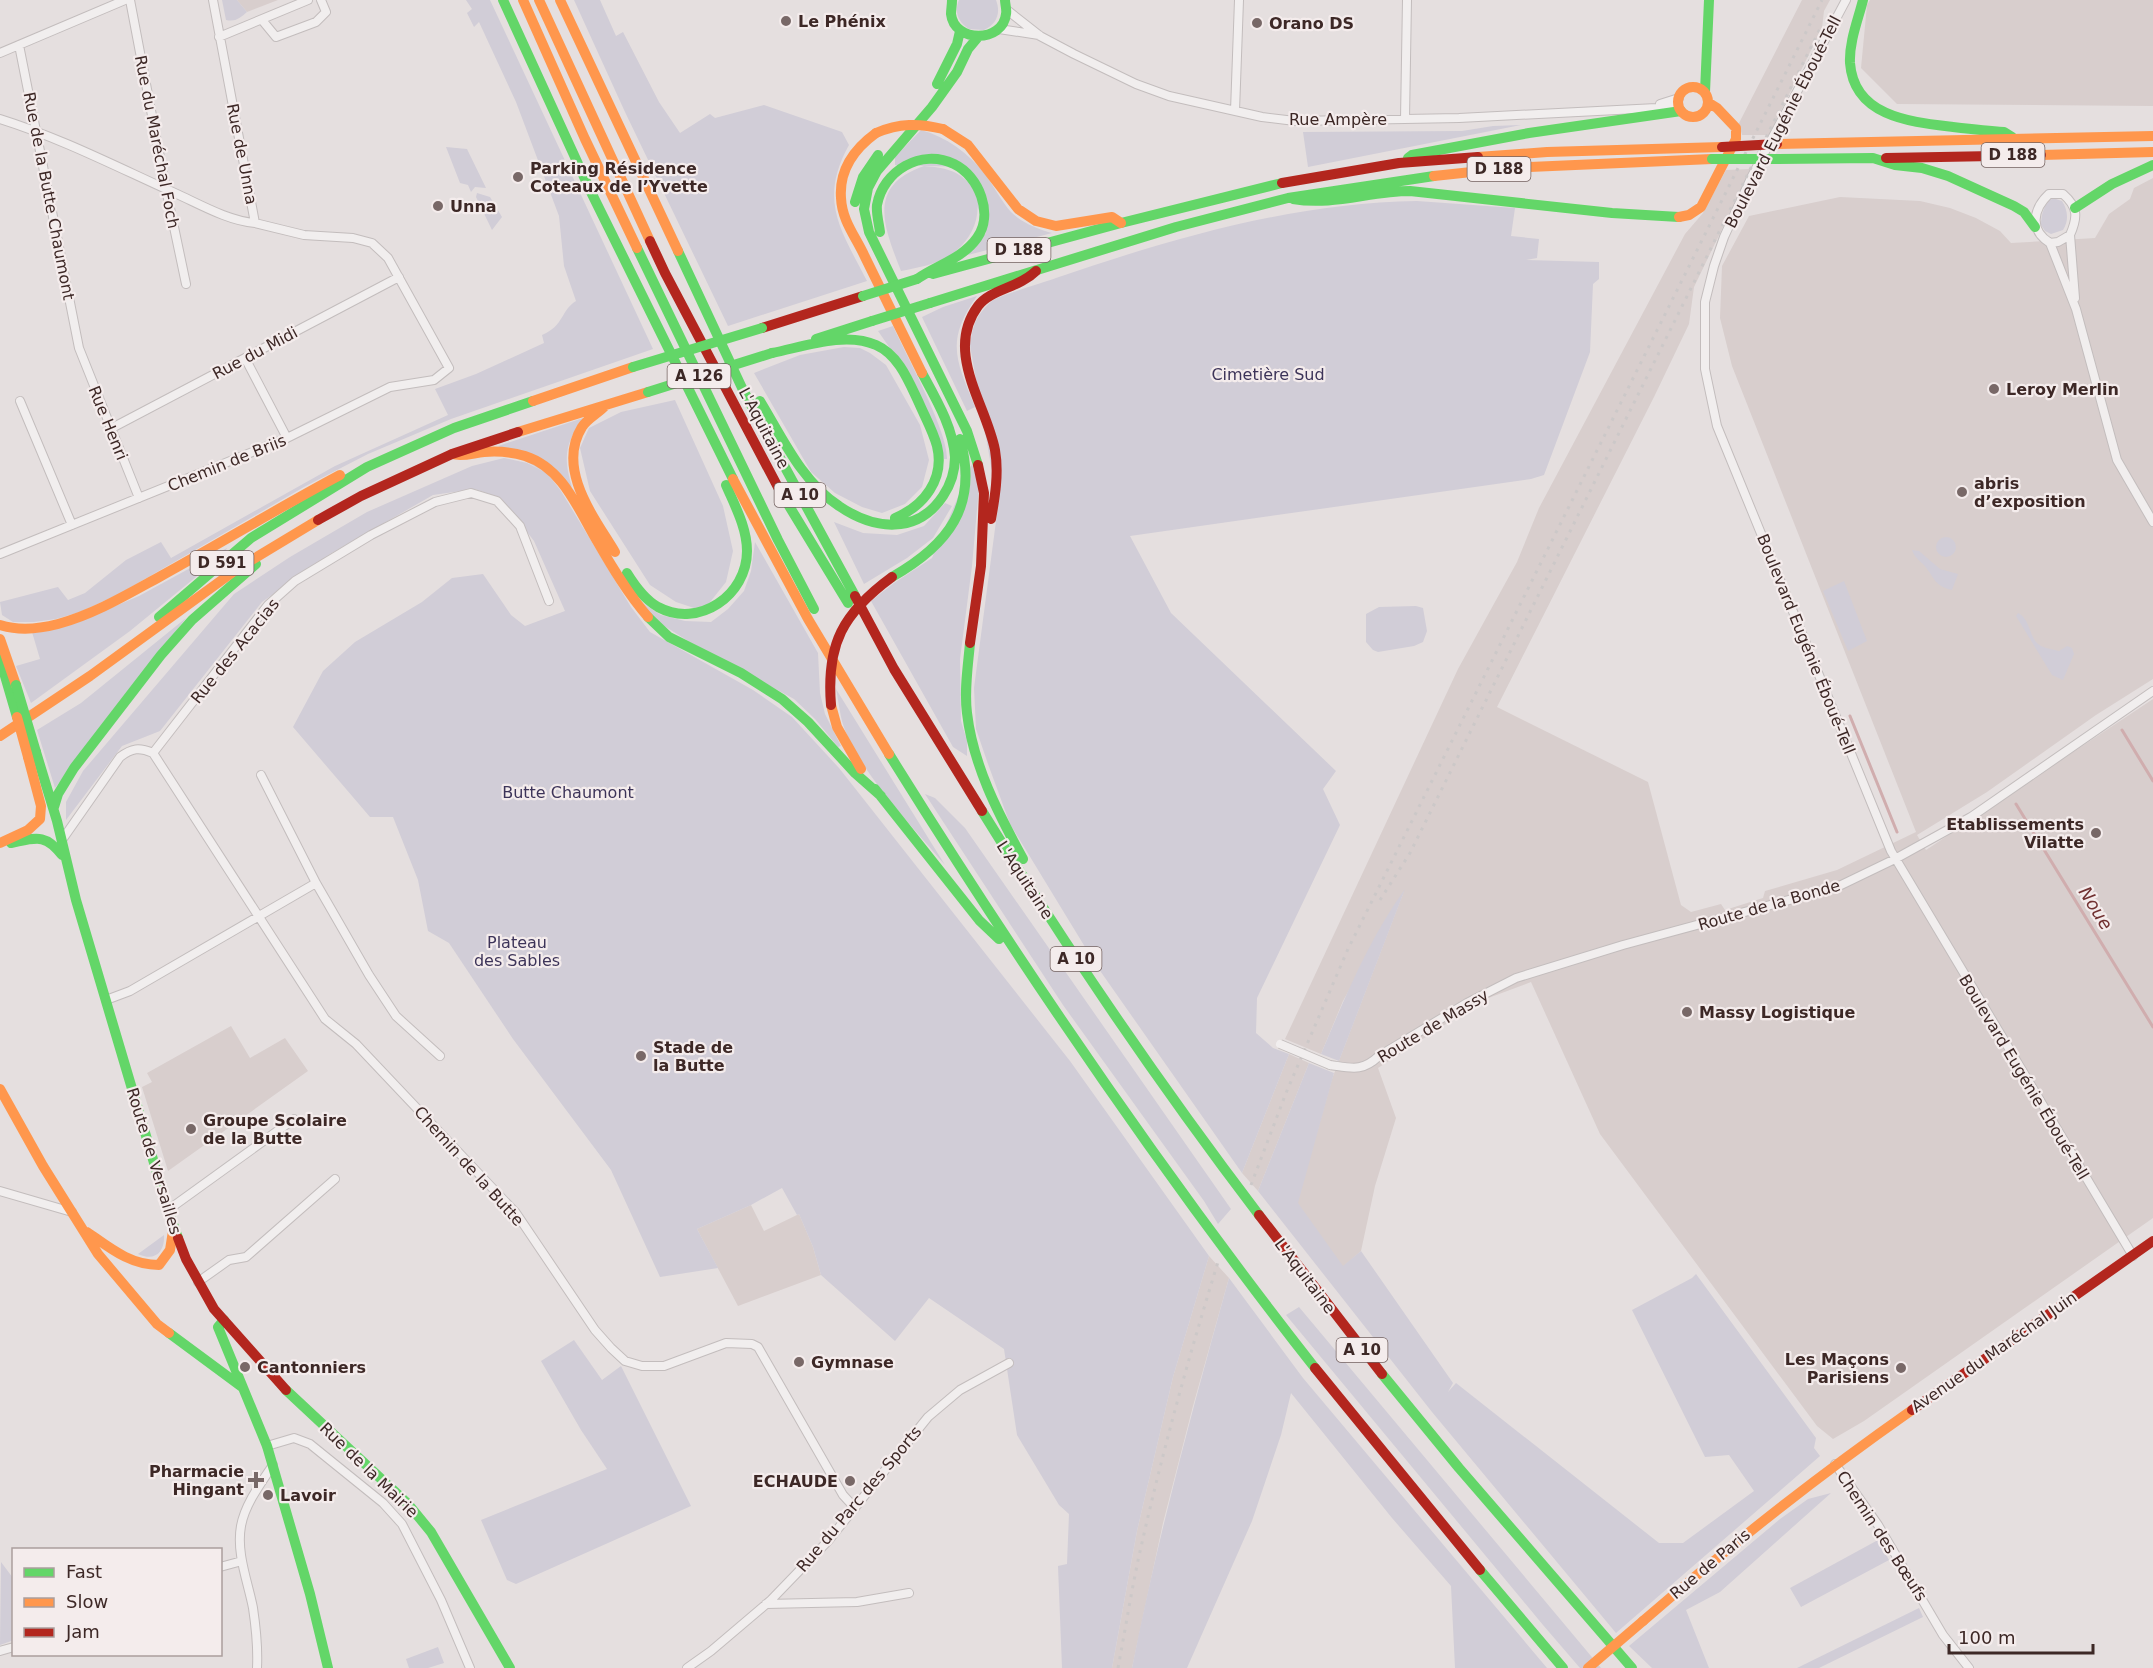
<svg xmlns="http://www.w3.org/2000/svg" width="2153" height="1668" viewBox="0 0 2153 1668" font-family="'DejaVu Sans',sans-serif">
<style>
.built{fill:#d8cecd}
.green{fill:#d1cdd7}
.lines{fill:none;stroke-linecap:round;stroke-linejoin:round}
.stream{stroke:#d0adae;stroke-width:3}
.street-casing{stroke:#c3bdbd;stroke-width:10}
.street{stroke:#f1eeee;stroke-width:8}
.fast{stroke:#63d668;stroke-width:10}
.slow{stroke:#ff974d;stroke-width:10}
.jam{stroke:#b3261e;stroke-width:10}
.rail{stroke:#ccc8c8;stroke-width:3;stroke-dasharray:3 6;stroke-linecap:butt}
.street-bridge-casing{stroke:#c3bdbd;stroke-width:10;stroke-linecap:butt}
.street-bridge{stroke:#f1eeee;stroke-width:8}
.fast-bridge{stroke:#63d668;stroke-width:10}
.slow-bridge{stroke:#ff974d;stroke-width:10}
.jam-bridge{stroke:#b3261e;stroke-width:10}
.poi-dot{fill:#786867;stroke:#f4ecec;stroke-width:2}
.labels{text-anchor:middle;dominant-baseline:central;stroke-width:4.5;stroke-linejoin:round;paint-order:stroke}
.shield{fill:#f4ecec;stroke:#746361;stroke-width:1.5}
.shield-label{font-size:15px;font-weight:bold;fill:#3d2826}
.poi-label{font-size:16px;font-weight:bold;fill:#3d2826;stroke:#f4ecec;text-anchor:start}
.street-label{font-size:16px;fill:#3d2826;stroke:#f4ecec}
.park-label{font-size:16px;fill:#3d3459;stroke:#f4ecec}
.water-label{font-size:18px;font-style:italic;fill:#713131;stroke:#f4ecec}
</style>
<rect width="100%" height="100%" fill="#e5dfdf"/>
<path class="built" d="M237,0H278L247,12Z
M1802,0H1830L1824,11L1822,28L1769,135H1742L1739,123Z
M1870,0H2153V106L1897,104L1861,68L1867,5Z
M1751,169L1694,287L1689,324L1654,397L1497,707L1648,782L1681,905L1691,912L1721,904L1725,910L1763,898L1765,891L1837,870L1916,832L1732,366L1720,318L1722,266L1749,216L1840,197L1920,201L1950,208L1976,218L2000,231L2011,243L2095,238L2109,214L2130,199L2134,188L2153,178V679L2096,715L1987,792L1917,835L1926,850L2153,699V1218L1864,1421L1833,1439L1817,1426L1600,1134L1531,982L1483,1000L1378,1068L1396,1118L1375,1186L1361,1251L1343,1267L1296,1207L1332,1079L1404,891L1343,1001L1321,1054L1285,1039L1458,669L1517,562L1539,508L1685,234L1703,213L1726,170Z
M231,1026L250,1058L285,1038L308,1071L168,1171L142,1087L152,1082L147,1073Z
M1289,1054L1309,1063L1258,1191L1242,1173Z
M751,1205L764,1231L799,1214L813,1247L821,1275L738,1306L697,1229Z
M1209,1256L1229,1278L1193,1406L1163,1523L1132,1668H1112L1137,1531L1173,1377Z"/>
<path class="green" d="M222,0H237L247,12C240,18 236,22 226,20Z
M466,0H490L653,349L451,419L368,454L304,487L119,594L80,612L56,619L34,622H13L2,615L0,602L58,587L68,600L85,593L126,560L161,542L171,558L335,466L448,415L435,389L476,374L544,343L542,335C564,326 561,310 576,301L564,266L559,216L516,102L479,22L474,27L467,13L472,9Z
M574,0H600L616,36L623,32L659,102L680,133L710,114L715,118L764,105L842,132L849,145C818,201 841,230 867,281L728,326L625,112Z
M959,0H996C1001,13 997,24 984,30L969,29C958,22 954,12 959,0Z
M1521,125L1308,167L1303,132L1462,131L1493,126Z
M921,130C947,137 968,153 985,174C994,186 1001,201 1011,212C1022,223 1038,229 1052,233L968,255L986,233L965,167L895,165V157Z
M446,147L467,149L486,188L475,187L471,192L468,185L460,183Z
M924,166C935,167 946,168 956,173C988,190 981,230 957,250C941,264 921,267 901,271C884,227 866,186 924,166Z
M477,193L490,197L502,217L492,230L476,197Z
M2053,198L2062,201C2068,210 2069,221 2063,230L2051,234L2045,231L2041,225C2041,215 2044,203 2053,198Z
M1417,201L1515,208L1511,236L1539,239L1537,258L1526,260L1599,262V279L1593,284L1590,352L1544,475L1531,479L1130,536L1171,613L1336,771L1323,789L1340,825L1257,998L1256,1033L1273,1048L1289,1054L1242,1173L1096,965L1010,824L988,764L976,729L974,688L998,506L970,345C973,325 976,315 992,301C1000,295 1043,283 1056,278C1173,238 1293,203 1417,201Z
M977,296C945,341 956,360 975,407L967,411L922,317L943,307Z
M893,326C906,355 948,431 947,459H944L903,367L878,331Z
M844,347L860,348L870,353L886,365L920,425L929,460L922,487L905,504L882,513L862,507L835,493L811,472L754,373L800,355Z
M675,400L723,506L733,551L726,582L703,611L676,602L650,585L590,491L580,448L589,428L621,412Z
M583,418C565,444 563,457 572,487L498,446Z
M504,458L527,463L547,473L561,491L631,607L650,632L753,690L792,717L839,768L1070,1061L1209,1256L1173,1377L1137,1531L1112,1668H1062L1058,1566L1067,1564L1069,1514L1059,1505L1017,1435L1004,1349L929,1298L895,1341L821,1275L813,1247L799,1214L797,1215L782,1188L751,1205L697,1229L718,1268L660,1277L611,1170L513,1039L449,943L428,931L418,880L393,817H370L293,727L323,671L355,642L422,602L452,578L483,574L511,615L525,626L565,611L534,541L501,498L475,489L433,495L330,554L262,602L160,731L122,746L66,820V802L83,771L234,594L290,557L367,512L472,466Z
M972,464L979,487L972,566L960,659L961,721L967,741V756L953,747L871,601L894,583L932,558Z
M945,503L952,506L933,538L907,558L864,584L834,522L863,533L897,535L924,526Z
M1936 547a10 10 0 1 1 20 0a10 10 0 1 1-20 0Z
M755,542L818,653L820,693L825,714L841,746L838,747L815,719L794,699L688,641L655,620L641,602L661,615L685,621L711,622L728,609L744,591L751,571Z
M227,548L224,554L130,631L31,703L16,666L40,659L32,632L87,618L139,596Z
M1912,550L1919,551L1940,569L1958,574L1952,590C1934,586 1935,578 1924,565C1918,559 1915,558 1912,550Z
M1844,581L1867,641L1848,651L1823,591Z
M1416,606L1423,608L1427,631L1423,642L1414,646L1378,652L1373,650L1366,642V614L1379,607Z
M2018,613C2029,618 2029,633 2036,642C2041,648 2051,649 2059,651L2067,646L2072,648L2074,654L2063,680L2052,675L2016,616Z
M186,618L55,788L37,730L81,703Z
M836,689L945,865C913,827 863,776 845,730C840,718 839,703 836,689Z
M925,794L935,798L965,828L1231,1209L1218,1224L1204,1201L1063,1005Z
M1405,889L1339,1061L1321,1054C1345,997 1369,939 1405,889Z
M1309,1063L1334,1073L1298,1203L1343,1266L1361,1251L1453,1383L1448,1392L1456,1383L1659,1543H1683L1754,1491L1729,1455L1705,1457L1632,1310L1692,1278L1696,1274L1816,1438L1814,1448L1820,1456L1616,1633L1432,1412L1258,1191Z
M164,1235C165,1252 155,1262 138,1254Z
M1229,1278L1303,1378L1547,1668H1455L1451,1586L1392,1518L1291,1393L1281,1435L1252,1521L1187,1668H1132C1158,1536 1193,1407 1229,1278Z
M1299,1307L1601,1668H1580L1543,1625L1286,1315Z
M574,1340L602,1380L621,1366L691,1506L516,1584L507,1580L481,1520L607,1469L581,1430L541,1361Z
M1831,1493L1720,1592L1686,1610L1709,1668H1652L1629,1646L1780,1519L1808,1499Z
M1878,1540L1889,1560L1801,1607L1790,1588Z
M1,1562L13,1578L14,1640L0,1645Z
M1919,1608L1923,1617L1819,1668H1797Z
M438,1647L444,1663L428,1668H409L406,1659Z"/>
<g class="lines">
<path class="stream" d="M1850,716L1897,832
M2122,730L2153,781
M2016,804L2153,1027"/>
<g class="street-casing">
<path id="street" d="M130,0L166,189L186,284
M1846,0L1752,176L1724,237L1714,266L1705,302V369L1717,426L1891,851L2133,1256
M1007,10L1040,36L1074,54L1136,84L1169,96L1262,117L1295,121L1459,118L1676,107
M262,20L276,37L316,22L326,12L321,0
M999,29L1039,35
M219,37L308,0
M19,45L79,348L139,498
M0,53L125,0
M1660,104L1679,98
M1235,111L1239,0
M0,119C61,138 119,168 177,194C201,205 229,221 255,223
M1405,119L1407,0
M2049,194H2063C2078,207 2078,217 2070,235L2058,242L2050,243C2029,230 2033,209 2049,194Z
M2070,235L2075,298
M2050,243L2076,309L2117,460L2153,522
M245,358L287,438
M20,401L72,525
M110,429L399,277
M0,554L287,438L390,387L434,380L449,368L388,258L372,243L353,238L304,235L255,223L213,0
M153,753L325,1019L356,1044L516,1213L595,1330L611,1348L625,1361L642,1366H664L726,1343L752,1344L758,1347L843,1495L855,1508
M153,753L268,605L295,581L371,535L435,502L471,493L497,501L520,526L549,601
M261,775L316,883
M62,840L120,757C132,748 139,747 153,753
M106,1000L130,991L316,883L369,975L396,1016L440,1056
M1330,1065C1352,1068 1362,1072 1379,1056L1467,1003L1516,978L1623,945L1837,887L1895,859L1971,817L2153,691
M0,1191L72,1212
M168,1210L294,1119
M198,1282L229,1260L246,1257L335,1179
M267,1446L294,1438L310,1444L383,1503L402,1524L441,1600L470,1668
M1835,1464L1878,1525L1943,1635L1969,1668
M220,1567L242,1561
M766,1604L857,1602L909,1593
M0,1651L14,1647
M257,1668C258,1648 256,1628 253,1608C248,1582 236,1553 241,1526C245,1504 261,1483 273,1465
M687,1668L711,1651L771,1600L828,1541L928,1417L960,1390L1009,1363"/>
</g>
<use href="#street" class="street"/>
<path class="fast" d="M503,0L590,190L733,479
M952,0C952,5 951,10 951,14C954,43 1003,43 1006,14C1007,10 1005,4 1005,0
M1863,0C1858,20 1849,42 1850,63C1854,117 1911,122 1953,127C1970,129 1987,131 2004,132L2012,137
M978,37L968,49L957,72L932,107L877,171L868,188L864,209L869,232L967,431L978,465
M937,84L957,44L960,31
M1705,92L1709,0
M1408,158L1412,155L1529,133L1681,111
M1769,159L1873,158L1895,165L1922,168L1948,176L2014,206L2024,212L2035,227
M1293,199C1333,206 1370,191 1410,191L1612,213L1679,217
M855,202L863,177L878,155
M2075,208L2112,184L2153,165
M880,232C879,224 876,213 877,205C883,171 921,148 954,164C979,176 994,214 977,238C962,259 937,265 917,279
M637,248L778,540L814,609
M678,251L743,390L855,596
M933,274L1121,223L1282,183
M930,303L1176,227L1288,198L1434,176
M816,339L872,321
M772,353C803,347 845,331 876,345C899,355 909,382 919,403C925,417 933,431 937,446C945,479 924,506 895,518
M760,401C782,437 802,482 839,506C874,530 917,535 943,496C951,484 955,471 955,457C953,427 936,399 922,373
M780,491L848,603
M627,573C635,586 644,599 658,607C699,629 747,595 747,551C747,528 735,506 726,485
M892,577C948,545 979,506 960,439
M159,617L251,538L367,467L454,428L533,401
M648,617L669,637L741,673L782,699L808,722L855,773L881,796
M970,643C968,666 964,690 967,713C973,765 998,813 1023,859
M0,659L17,717
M36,752L57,821L76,900L168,1210L178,1238
M889,754C1021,966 1161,1172 1315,1368
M875,789L979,920L999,939
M54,807L58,794L74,768L161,655L192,620L256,564
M982,811C1068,950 1160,1085 1259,1215
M11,843C36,838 45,833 62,855
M224,1320L218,1327L267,1446L310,1594L328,1668
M169,1333L242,1387
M1382,1374L1459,1468L1632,1668
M286,1390L408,1504L431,1532L510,1668
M1480,1570L1563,1668"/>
<path class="slow" d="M523,0L585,139L637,248
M539,0L650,241
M560,0L678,251
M1678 102a15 15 0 1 1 30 0a15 15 0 1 1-30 0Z
M943,129L968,145L1018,209L1036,221L1056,226L1112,217L1121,223
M876,133C854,149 839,170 841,198C842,221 856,237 865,257C884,296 903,334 922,373
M1777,144L2153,136
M2041,155L2153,152
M1478,157L1547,152L1722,147
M1434,176L1509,168L1712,159
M1679,217L1689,215L1701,207L1736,139V128L1717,108L1709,103
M533,401L633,367
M606,405C599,413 588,418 582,427C556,469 594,517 615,552
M518,432L648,392
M452,454C463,457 473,453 484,452C497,451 512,452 525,456C563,468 578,509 597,541C612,567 628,594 648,617
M733,479L808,619L889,754
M0,625C19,631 39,629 58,624C95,614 128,594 161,576C221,543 280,507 340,475
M0,639L16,685
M831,705L837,727L861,769
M0,736L90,676L237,569L318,520
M0,843L28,830L40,819L41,806L28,757
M0,1089L43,1166L98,1254L157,1324L169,1333
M87,1232C110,1248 130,1265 159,1265L170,1250L173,1231
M1643,1621C1729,1546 1818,1476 1912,1410"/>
<path class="jam" d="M1886,158L2041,155
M1282,183L1399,163L1478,157
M650,241L665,273L780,491
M762,328L863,296
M991,519C995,497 999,473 995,450C986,404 944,352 978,306C991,289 1019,288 1036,271
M318,520L361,496L452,454L518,432
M855,596L894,669L982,811
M970,643L981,566L984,493L978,465
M1259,1215L1382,1374
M178,1238L186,1259L214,1309L286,1390
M1315,1368L1480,1570
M1912,1410L2153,1241"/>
<path class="rail" d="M1380,900L1410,853L1821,27
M1251,1185L1286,1093L1348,949L1822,0
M1118,1668C1125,1631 1131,1593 1139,1556C1161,1457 1188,1359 1218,1262"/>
<g class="street-bridge-casing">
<path id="street-bridge" d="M1280,1044L1330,1065"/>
</g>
<use href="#street-bridge" class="street-bridge"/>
<path class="fast-bridge" d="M1712,159H1769
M863,296L917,279
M872,321L930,303
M633,367L762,328
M648,392L772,353
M16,685L36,752"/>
<path class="slow-bridge" d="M876,133C899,123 919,123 943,129
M17,717L28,757
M1588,1668L1643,1621"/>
<path class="jam-bridge" d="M1722,147L1777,144
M831,705C826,644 843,613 892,577"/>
</g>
<g class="poi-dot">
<circle cx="786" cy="21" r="6"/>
<circle cx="1257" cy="23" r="6"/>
<circle cx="518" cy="177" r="6"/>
<circle cx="438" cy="206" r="6"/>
<circle cx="1994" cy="389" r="6"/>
<circle cx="1962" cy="492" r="6"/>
<circle cx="2096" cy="833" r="6"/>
<circle cx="1687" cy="1012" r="6"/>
<circle cx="641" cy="1056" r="6"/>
<circle cx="191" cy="1129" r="6"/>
<circle cx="799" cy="1362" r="6"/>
<circle cx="245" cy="1367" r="6"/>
<circle cx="1901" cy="1368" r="6"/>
<path d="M253 1471h6v6h6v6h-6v6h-6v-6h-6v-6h6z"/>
<circle cx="850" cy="1481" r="6"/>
<circle cx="268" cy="1495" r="6"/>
</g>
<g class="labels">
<g class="shield">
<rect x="1981.5" y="143" width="63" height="24" rx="4.5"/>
<rect x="1467.5" y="157" width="63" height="24" rx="4.5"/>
<rect x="987.5" y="238" width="63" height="24" rx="4.5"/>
<rect x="667.5" y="364" width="63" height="24" rx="4.5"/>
<rect x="774.5" y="483" width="51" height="24" rx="4.5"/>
<rect x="190.5" y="551" width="63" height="24" rx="4.5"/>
<rect x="1050.5" y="947" width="51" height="24" rx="4.5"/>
<rect x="1336.5" y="1338" width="51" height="24" rx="4.5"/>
</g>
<g class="shield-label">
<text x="2013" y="155">D 188</text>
<text x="1499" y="169">D 188</text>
<text x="1019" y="250">D 188</text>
<text x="699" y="376">A 126</text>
<text x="800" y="495">A 10</text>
<text x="222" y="563">D 591</text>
<text x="1076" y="959">A 10</text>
<text x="1362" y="1350">A 10</text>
</g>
<g class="poi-label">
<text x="798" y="21">Le Phénix</text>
<text x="1269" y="23">Orano DS</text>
<text x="530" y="168">Parking Résidence<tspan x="530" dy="18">Coteaux de l’Yvette</tspan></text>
<text x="450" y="206">Unna</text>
<text x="2006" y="389">Leroy Merlin</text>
<text x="1974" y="483">abris<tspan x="1974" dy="18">d’exposition</tspan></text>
<text x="2084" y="824" text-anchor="end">Etablissements<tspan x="2084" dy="18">Vilatte</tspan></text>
<text x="1699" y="1012">Massy Logistique</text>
<text x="653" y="1047">Stade de<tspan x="653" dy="18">la Butte</tspan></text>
<text x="203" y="1120">Groupe Scolaire<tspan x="203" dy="18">de la Butte</tspan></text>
<text x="1889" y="1359" text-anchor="end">Les Maçons<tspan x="1889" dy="18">Parisiens</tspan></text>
<text x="811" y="1362">Gymnase</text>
<text x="257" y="1367">Cantonniers</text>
<text x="244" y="1471" text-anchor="end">Pharmacie<tspan x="244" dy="18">Hingant</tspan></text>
<text x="838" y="1481" text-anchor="end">ECHAUDE</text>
<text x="280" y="1495">Lavoir</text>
</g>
<g class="street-label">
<text x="1338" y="119">Rue Ampère</text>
<text transform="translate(1783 122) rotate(-63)">Boulevard Eugénie Éboué-Tell</text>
<text transform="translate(157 142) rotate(79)">Rue du Maréchal Foch</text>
<text transform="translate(242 154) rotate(79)">Rue de Unna</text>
<text transform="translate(49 196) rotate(79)">Rue de la Butte Chaumont</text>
<text transform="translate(255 353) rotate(-28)">Rue du Midi</text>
<text transform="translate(108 423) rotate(68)">Rue Henri</text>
<text transform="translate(764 428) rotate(62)">L'Aquitaine</text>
<text transform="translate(227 463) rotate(-22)">Chemin de Briis</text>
<text transform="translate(1806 644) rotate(68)">Boulevard Eugénie Éboué-Tell</text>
<text transform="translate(235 651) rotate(-51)">Rue des Acacias</text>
<text transform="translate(1025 880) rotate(57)">L'Aquitaine</text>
<text transform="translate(1769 905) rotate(-16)">Route de la Bonde</text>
<text transform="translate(1433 1026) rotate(-31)">Route de Massy</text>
<text transform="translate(2024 1077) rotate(59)">Boulevard Eugénie Éboué-Tell</text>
<text transform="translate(154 1161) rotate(73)">Route de Versailles</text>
<text transform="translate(469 1166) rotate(48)">Chemin de la Butte</text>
<text transform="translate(1305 1276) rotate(53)">L'Aquitaine</text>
<text transform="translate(1994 1352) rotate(-35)">Avenue du Maréchal Juin</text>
<text transform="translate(369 1470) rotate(44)">Rue de la Mairie</text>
<text transform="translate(859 1499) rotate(-50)">Rue du Parc des Sports</text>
<text transform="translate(1882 1536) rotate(57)">Chemin des Bœufs</text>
<text transform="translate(1710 1564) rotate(-40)">Rue de Paris</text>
</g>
<g class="park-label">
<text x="1268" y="374">Cimetière Sud</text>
<text x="568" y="792">Butte Chaumont</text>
<text x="517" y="942">Plateau<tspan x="517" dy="18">des Sables</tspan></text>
</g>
<g class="water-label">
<text transform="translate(2096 908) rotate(58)">Noue</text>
</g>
</g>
<rect x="12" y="1548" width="210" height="108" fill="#f4ecec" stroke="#ab9e9d" stroke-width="1.5"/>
<rect x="24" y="1568" width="30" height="9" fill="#63d668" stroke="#ab9e9d" stroke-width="1.5"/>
<text x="66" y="1578" font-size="18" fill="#3d2826">Fast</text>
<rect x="24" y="1598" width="30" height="9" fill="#ff974d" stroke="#ab9e9d" stroke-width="1.5"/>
<text x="66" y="1608" font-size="18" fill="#3d2826">Slow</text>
<rect x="24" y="1628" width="30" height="9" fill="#b3261e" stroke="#ab9e9d" stroke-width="1.5"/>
<text x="66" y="1638" font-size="18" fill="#3d2826">Jam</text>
<path d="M1949 1644v9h144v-9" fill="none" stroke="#3d2826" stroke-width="3"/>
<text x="1958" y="1644" font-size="18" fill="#3d2826" stroke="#f4ecec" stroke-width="4.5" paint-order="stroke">100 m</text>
</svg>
